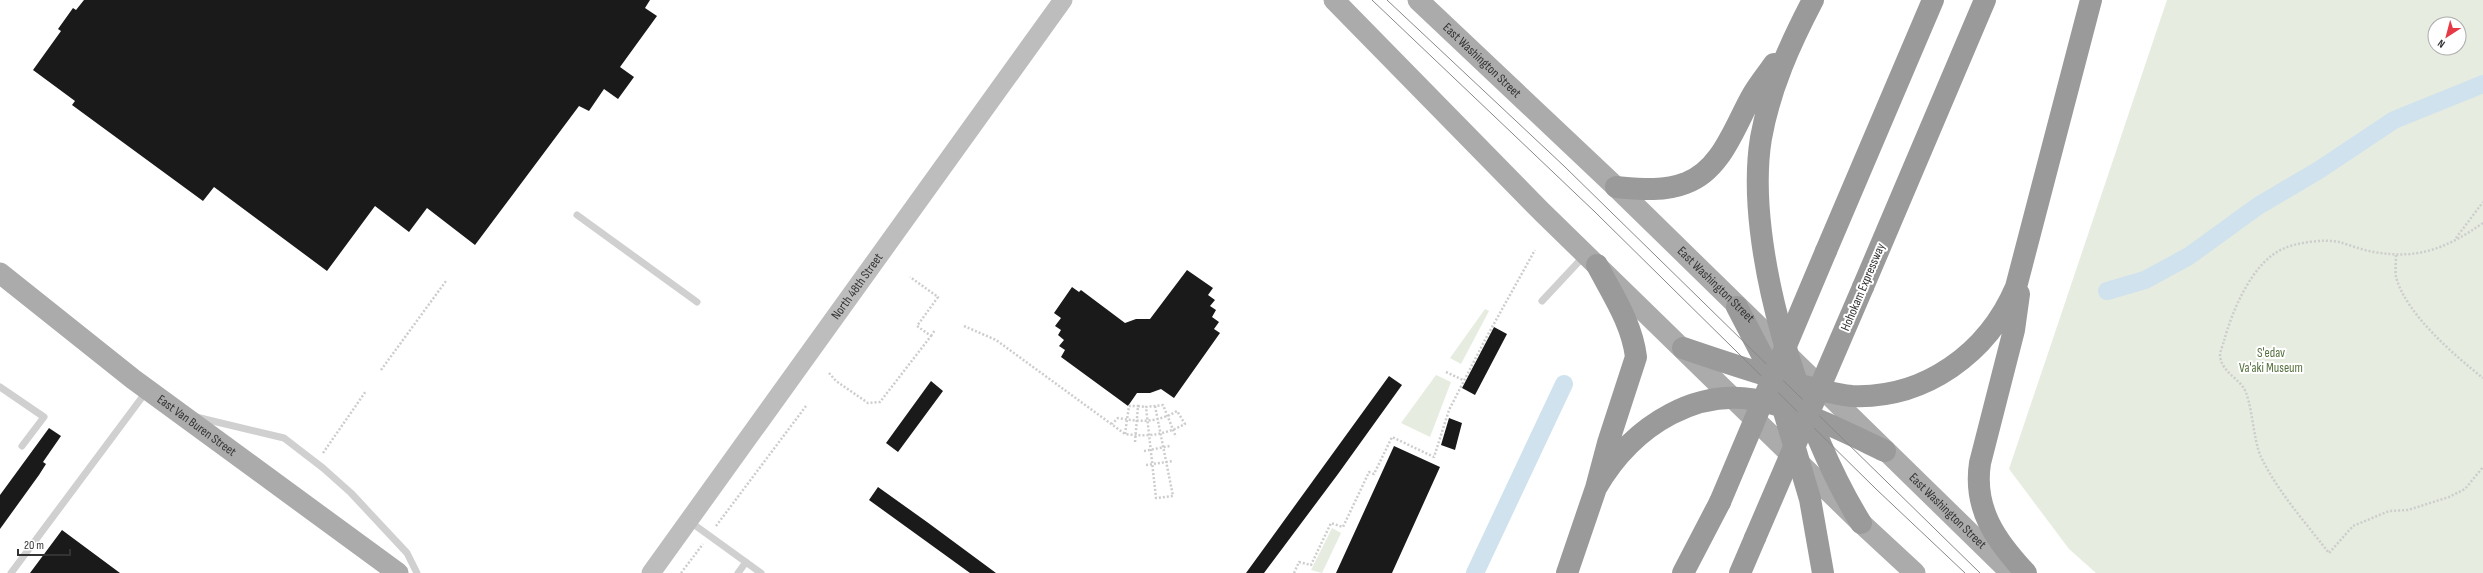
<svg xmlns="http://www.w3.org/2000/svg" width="2483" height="573" viewBox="0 0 2483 573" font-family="'Sofia Sans Condensed',sans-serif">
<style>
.green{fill:#e6ecdf;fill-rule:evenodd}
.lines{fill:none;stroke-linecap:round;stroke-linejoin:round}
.canal{stroke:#cfe2ee;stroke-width:18}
.building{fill:#1a1a1a}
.path{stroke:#cdcdcd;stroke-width:2.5;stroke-dasharray:2 2;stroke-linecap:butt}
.lane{stroke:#d0d0d0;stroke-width:7}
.secondary{stroke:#bdbdbd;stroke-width:19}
.primary{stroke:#ababab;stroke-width:21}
.highway{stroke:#9a9a9a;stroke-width:22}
.tram{stroke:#888;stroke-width:1}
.highway-bridge{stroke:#9a9a9a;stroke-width:22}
.labels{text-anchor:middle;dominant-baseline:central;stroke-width:4;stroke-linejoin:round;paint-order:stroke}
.street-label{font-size:13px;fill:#333;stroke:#fff}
.park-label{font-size:13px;fill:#56703f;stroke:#fff}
</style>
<rect width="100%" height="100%" fill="#fff"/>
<path class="green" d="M2167,0H2483V573H2096L2069,549L2009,469ZM2435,24H2459V48H2435Z
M1485,309L1489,311L1461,364L1450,358Z
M1436,375L1451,382L1430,437L1401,423Z
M1332,528L1341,533L1322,573L1311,570Z"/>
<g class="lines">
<path class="canal" d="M2107,291L2145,280L2189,256L2258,206L2319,170L2394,120L2483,84
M1475,573L1564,384"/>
</g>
<path class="building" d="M84,0H650L645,8L657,16L620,67L634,77L618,99L604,89L589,111L579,106L475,245L427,208L409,232L375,206L327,271L214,187L203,201L72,105L75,101L33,70L61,31L58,29L73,8L76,10Z
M1187,270L1213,288L1208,295L1215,300L1210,306L1216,310L1212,317L1219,322L1214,329L1220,333L1174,398L1161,389L1150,393H1137L1128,406L1061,357L1065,350L1059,346L1064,340L1058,335L1061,330L1055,326L1061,318L1054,313L1072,287L1079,292L1081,290L1125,323L1136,319H1150Z
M1494,327L1507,334L1475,395L1462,388Z
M1389,376L1402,385L1338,474L1264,573H1246Z
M931,381L943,391L898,452L886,443Z
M1449,418L1462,423L1455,450L1441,445Z
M49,428L61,436L43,462L46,464L39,475L0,529V495Z
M1394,446L1440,467L1392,573H1336Z
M878,487L927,522L996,573H970L869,500Z
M62,530L120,573H30Z"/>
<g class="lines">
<path class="path" d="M2483,223C2447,248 2418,260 2374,252C2362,250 2350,245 2339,242C2324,239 2299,242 2285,248C2253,260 2232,311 2224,341C2223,345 2220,351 2220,356C2222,371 2235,376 2243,387C2252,399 2253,440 2261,457C2278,492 2305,522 2329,553L2353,526L2389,511L2408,510L2449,497L2465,489L2483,467
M2456,238L2483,202
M2396,255C2396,262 2395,270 2396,277C2406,314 2454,355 2483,378
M964,326L996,340L1125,434C1147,437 1165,435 1185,424L1177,411C1157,423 1140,422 1118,418L1112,424
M931,336L935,330
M381,370L446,281
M1446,372L1463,380
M829,373L836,381L868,403L880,402L931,336L917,326L938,297L910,277
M1155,406L1173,496L1156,498L1146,407L1163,405L1176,437
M1125,434L1129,406H1138
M1135,442L1138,406L1146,407
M1144,451L1170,446
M323,453L366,391
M1146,465L1173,461
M716,526L806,406
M681,573L703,544
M1294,573L1299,562L1311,565L1331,523L1343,527L1369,472L1374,474L1392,437L1434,457L1449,410L1486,338L1535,250"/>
<path class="lane" d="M577,215L697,302
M1542,301L1584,256
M0,387L44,417L22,446
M196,417L284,438L323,468L351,493L407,553L417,573
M689,521L761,573
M11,573L146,392
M738,573L746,562"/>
<path class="secondary" id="s1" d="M651,573L1063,0"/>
<g class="primary">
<path d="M1334,0L1542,212L1861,523L1915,573"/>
<path id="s2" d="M1418,0L1616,187L2011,573"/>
<path id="s3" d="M0,273L133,379L398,573"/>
</g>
<path class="highway" d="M1813,0C1790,44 1770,88 1761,138C1743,247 1803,430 1861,523
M1616,187C1639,189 1663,192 1686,183C1722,170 1735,125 1753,94C1759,84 1767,74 1774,64
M1826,251L1933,0
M1863,287L1985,0
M2019,294L2014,330L1980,463C1973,509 1996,541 2026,573
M1737,307L1774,378L1810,499L1823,573
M1683,348C1724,362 1765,376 1808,387C1822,390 1837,395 1852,396C1925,399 1988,353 2016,287L2091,0
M1596,488C1632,426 1700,381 1773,404C1812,415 1849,434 1885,451
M1567,573L1596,488L1608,443L1636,357C1632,323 1612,294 1597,265
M1683,573L1720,502
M1740,573L1755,538"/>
<path class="tram" d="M1372,0L1595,212L1876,489L1965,573
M1387,0L1564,166L1980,573"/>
<path class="highway-bridge" d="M1720,502L1826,251
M1755,538L1863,287"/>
</g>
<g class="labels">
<g class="street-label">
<text stroke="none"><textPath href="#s2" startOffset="88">East Washington Street</textPath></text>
<text stroke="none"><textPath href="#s2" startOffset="412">East Washington Street</textPath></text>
<text stroke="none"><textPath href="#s1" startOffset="353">North 48th Street</textPath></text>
<text transform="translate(1863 287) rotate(-67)">Hohokam Expressway</text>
<text stroke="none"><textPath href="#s3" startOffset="249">East Van Buren Street</textPath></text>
<text stroke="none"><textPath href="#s2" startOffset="736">East Washington Street</textPath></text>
</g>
<g class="park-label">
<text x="2271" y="353">S'edav<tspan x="2271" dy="15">Va'aki Museum</tspan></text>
</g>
</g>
<g transform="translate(2447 36) rotate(216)"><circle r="19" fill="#ffffff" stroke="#adadad"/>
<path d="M0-3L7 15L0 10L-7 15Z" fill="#e63946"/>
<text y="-6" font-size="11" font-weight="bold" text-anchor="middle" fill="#333333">N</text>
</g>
<path d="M18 549v6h52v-6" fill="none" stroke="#333333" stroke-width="2"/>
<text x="24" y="549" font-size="12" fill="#333333" stroke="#ffffff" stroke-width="3" paint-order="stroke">20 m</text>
</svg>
